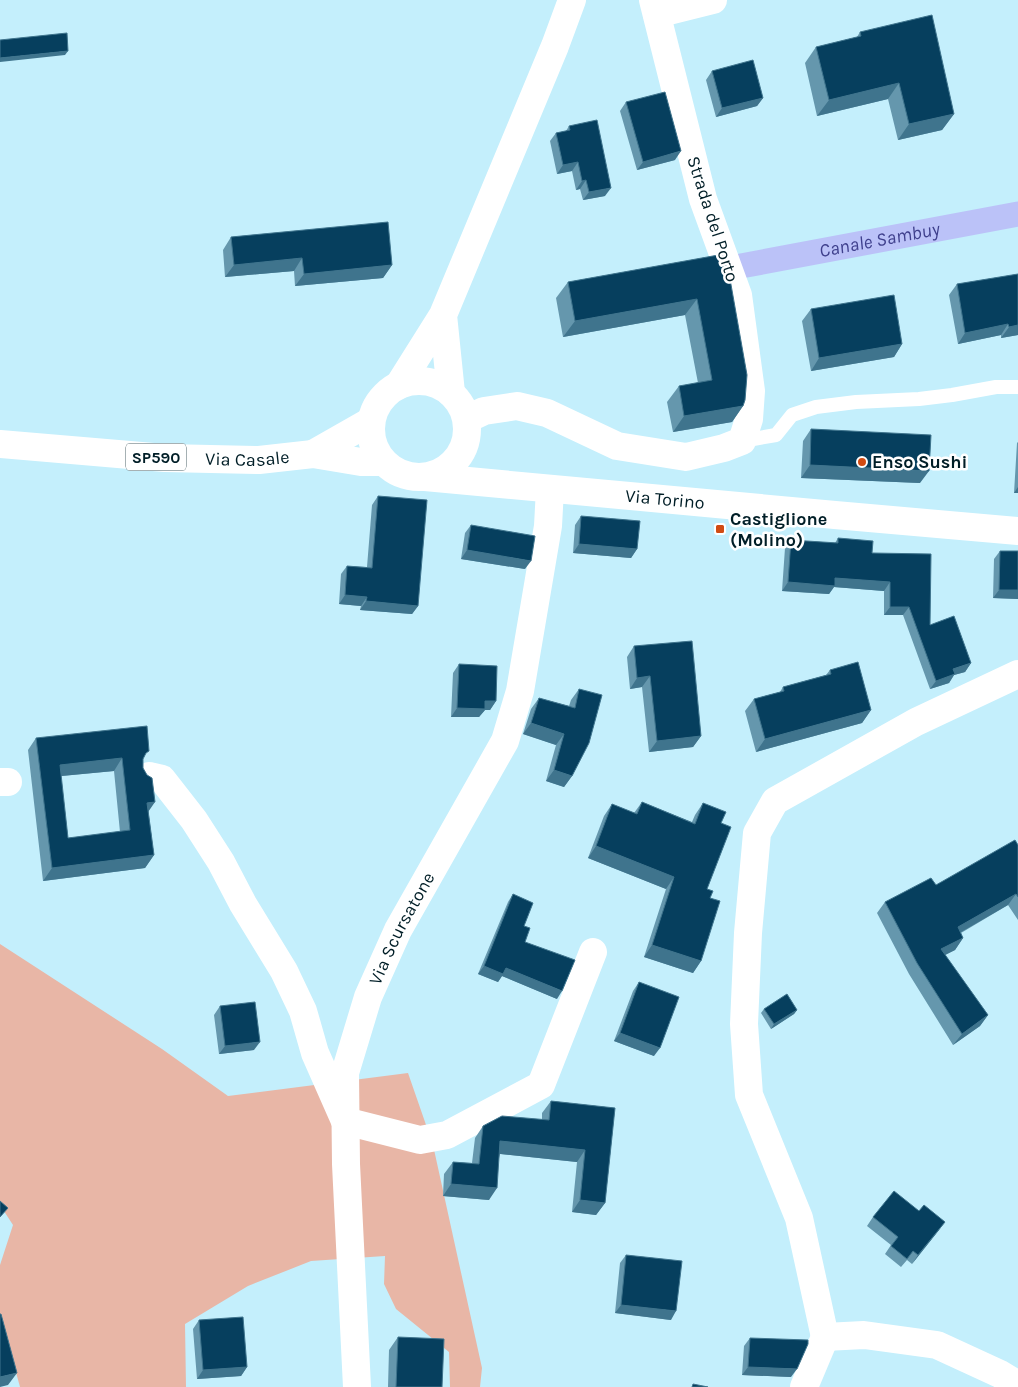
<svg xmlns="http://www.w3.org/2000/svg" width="1018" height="1387" viewBox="0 0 1018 1387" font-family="Karla,sans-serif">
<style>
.green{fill:#e8b6a6}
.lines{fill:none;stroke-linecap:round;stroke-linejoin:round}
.canal{stroke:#bbc2f8;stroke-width:25}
.lane{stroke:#fff;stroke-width:14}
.street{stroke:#fff;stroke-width:28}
.secondary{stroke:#fff;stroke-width:28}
.primary{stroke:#fff;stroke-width:28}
.wall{fill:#6597ad;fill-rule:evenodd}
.shaded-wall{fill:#3f748d}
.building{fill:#063f5e;stroke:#3f748d;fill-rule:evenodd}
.poi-dot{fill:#d14b12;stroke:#fff;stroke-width:2}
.labels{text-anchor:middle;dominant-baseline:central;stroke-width:5;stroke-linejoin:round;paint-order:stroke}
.shield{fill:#fff;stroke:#4c6268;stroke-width:1}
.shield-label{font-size:16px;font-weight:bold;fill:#001e27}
.street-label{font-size:18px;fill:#001e27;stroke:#fff}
.poi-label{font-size:18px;font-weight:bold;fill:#001e27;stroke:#fff;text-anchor:start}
.water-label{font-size:19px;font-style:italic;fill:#3f408d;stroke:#fff}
</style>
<rect width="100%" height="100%" fill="#c4effc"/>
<path class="green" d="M0,944L162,1049L228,1096L408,1073L433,1145L482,1368L480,1387H450L449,1352L396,1309L384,1284L385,1256L311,1261L248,1286L185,1324L186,1387H20L0,1314V1265L13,1225L0,1205Z"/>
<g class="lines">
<path class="canal" id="s1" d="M741,266L1018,214"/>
<path class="lane" d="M742,441L776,435L792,415L816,407L856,402L919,399L952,395L996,387H1018"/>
<g class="street">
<path d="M657,14L713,0"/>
<path d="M467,419L484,411L517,406L547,413L617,446L686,457L724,448L742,441L749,419L751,391L738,295L703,199L653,0"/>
<path d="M1018,674L916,722L775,801L757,833L748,933L744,1024L749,1095L799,1218L825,1337L864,1335L937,1345L1000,1374L1018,1385"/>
<path d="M149,776L162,779L194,820L221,862L243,904L284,971L303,1011L315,1053L345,1121L420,1140L447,1135L541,1085L593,952"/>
<path d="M0,782H8"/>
<path id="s2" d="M357,1387L346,1164L345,1073L368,997L398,930L505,741L520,691L548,526L550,489"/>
<path d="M804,1387L825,1337"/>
</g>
<path class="secondary" d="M443,315L451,393
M399,385L443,315L555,46L572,0"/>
<g class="primary">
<circle cx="419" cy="429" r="48"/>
<path id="s3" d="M0,444L165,458L259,460L313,454L361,462H383"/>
<path d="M313,454L371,421"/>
<path id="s4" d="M425,477L835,515L1018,531"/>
</g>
</g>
<path class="wall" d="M860,32L954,114L942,130L898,140L888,99L817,116L805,63L816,47L857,37Z
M712,71L763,98L757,106L716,117L706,80Z
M626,102L675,160L637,170L620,111Z
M569,126L605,196L583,200L580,189L576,190L572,171L557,174L550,141L556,133L566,131Z
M231,237L392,265L383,278L295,286L294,271L225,277L223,250Z
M724,254L743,406L732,422L673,432L667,402L679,386L698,383L685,315L563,337L556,298L568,282Z
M1018,274V335L1001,338V335L958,344L949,295L957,284Z
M811,309L902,344L894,357L811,371L802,321Z
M811,429L920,483L801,478L803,441Z
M1018,442V493H1014L1017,443Z
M378,496L418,606L412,614L360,610L361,606L339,604L341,574L347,566L367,567L372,505Z
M581,516L637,549L631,558L573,553L575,525Z
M471,525L525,569L461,559L465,533Z
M838,538L872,553L930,625L971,663L965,672L954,675L949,683L930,689L903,615H884V591L834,587L829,594L782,591L785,548L791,540L835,543Z
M1000,551L1018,599L993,598L994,559Z
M634,646L701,736L693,747L649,752L642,687L630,689L627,657Z
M459,664L496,701L490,710H485L479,717H451L453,673Z
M830,670L871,710L862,723L756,752L745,711L754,699L780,692L783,687L826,675Z
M579,689L572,776L564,787L546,781L556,745L523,734L531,709L539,698L569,706L571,700Z
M36,738L143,760V768L154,855L145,868L43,881L28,750ZM114,771L120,832L68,838L61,776Z
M642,802L692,822L695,815L703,803L721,823L707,889L710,898L701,961L693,973L644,957L666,889L588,858L604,816L612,804L634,813Z
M1018,845V920L1008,905L961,933L963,938L955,950L945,955L988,1015L980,1026L953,1045L909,974L877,913L885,902L936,885Z
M513,894L524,926L525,942L557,999L502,976L498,982L478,974L508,902Z
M639,982L654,1056L614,1041L633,991Z
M220,1006L254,1050L219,1054L214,1015Z
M764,1009L797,1010L794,1014L771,1029L761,1013Z
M551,1101L615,1108L605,1203L596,1215L572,1212L577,1162L500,1154L489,1200L443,1196L444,1174L453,1162L472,1163L475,1138L483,1126L542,1120V1113Z
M873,1217L939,1230L912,1264L907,1260L901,1267L885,1254L891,1245L867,1226Z
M626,1255L671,1320L615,1313L620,1263Z
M199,1320L247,1367L241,1376L197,1379L193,1329Z
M398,1337L442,1387H388L389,1350Z
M750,1338L791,1377L742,1375L744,1346Z"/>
<path class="shaded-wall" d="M68,51L65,55L0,62V58Z
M899,83L888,99L817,116L829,100Z
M763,98L757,106L716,117L722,108Z
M954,114L942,130L898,140L909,124Z
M681,151L675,160L637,170L643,162Z
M578,162L572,171L557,174L563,165Z
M586,180L580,189L576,190L582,181Z
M611,188L605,196L583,200L589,192Z
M302,258L294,271L225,277L234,265Z
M392,265L383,278L295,286L304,274Z
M697,299L685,315L563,337L575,321Z
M1008,324L1001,335L958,344L965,333Z
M1018,325V335L1001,338L1009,327Z
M902,344L894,357L811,371L819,358Z
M743,406L732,422L673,432L684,416Z
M810,465L929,471L920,483L801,478Z
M1018,487V493H1014Z
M579,544L637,549L631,558L573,553Z
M467,550L531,561L525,569L461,559Z
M835,578L890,582L884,591L834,587L829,594L782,591L788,582Z
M999,590H1018V599L993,598Z
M345,595L367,597L361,606L339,604Z
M366,601L418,606L412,614L360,610Z
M890,607H909L903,615H884Z
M971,663L965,672L954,675L949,683L930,689L936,681L953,669Z
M650,676L642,687L630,689L637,678Z
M485,701H496L490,710H485L479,717H451L457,708Z
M871,710L862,723L756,752L765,739Z
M531,723L564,734L556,745L523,734Z
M701,736L693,747L649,752L657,741Z
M122,758L114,771L51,777L60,765Z
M554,770L572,776L564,787L546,781Z
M155,802L146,815L147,803Z
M596,846L674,877L666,889L588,858Z
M154,855L145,868L43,881L52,868Z
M1016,894L1008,905L949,939L958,927Z
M963,938L955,950L933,961L941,949Z
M652,945L701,961L693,973L644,957Z
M484,966L506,968L562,991L557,999L502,976L498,982L478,974Z
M797,1010L794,1014L771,1029L774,1024Z
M988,1015L980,1026L953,1045L962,1034Z
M620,1033L660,1048L654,1056L614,1041Z
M260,1042L254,1050L219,1054L225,1046Z
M500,1141L585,1150L577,1162L492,1153Z
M451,1184L497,1188L489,1200L443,1196Z
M580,1200L605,1203L596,1215L572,1212Z
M945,1222L939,1230L912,1264L918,1255Z
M621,1305L676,1311L671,1320L615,1313Z
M247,1367L241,1376L197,1379L203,1370Z
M748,1367L797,1369L791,1377L742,1375Z
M17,1373L8,1385L0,1387V1377Z"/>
<path class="building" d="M932,15L954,114L909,124L899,83L829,100L816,47L861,36L860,32Z
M67,33L68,51L0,58V40Z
M753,60L763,98L722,108L712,71Z
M665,92L681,151L643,162L626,102Z
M597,120L611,188L589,192L586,180L582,181L578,162L563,165L556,133L570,130L569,126Z
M388,222L392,265L304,274L302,258L234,265L231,237Z
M724,254L727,262L747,375L745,400L743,406L684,416L679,386L712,380L697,299L575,321L568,282Z
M1018,274V325L1009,327L1008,324L965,333L957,284Z
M894,295L902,344L819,358L811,309Z
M811,429L931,435L929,471L810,465Z
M378,496L427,500L418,606L366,601L367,597L345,595L347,566L372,568Z
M581,516L640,521L637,549L579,544Z
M471,525L535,536L531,561L467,550Z
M838,538L873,541L872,553L931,554L930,625L954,616L971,663L953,669L955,674L936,681L909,607H890V582L835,578V586L788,582L791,540L838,543Z
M1000,551H1018V590H999Z
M692,641L701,736L657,741L650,676L637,678L634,646Z
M858,662L871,710L765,739L754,699L784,691L783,687L831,674L830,670Z
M459,664L497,666L496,701H485V709L457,708Z
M579,689L602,695L589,743L572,776L554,770L564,734L531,723L539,698L575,708Z
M147,726L149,751L146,753L143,759V768L147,775L152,778L155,802L147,803L154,855L52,868L36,738ZM122,758L130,830L68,838L60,765Z
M642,802L695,824L703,803L726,812L721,823L731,827L707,889L713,891L710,898L720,901L701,961L652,945L674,877L596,846L612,804L637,814Z
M1015,840L1018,845V897L1016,894L958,927L963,938L941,949L988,1015L962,1034L917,963L885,902L931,878L936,885Z
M513,894L533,903L524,926L530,928L525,942L575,960L562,991L506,968L503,974L484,966Z
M639,982L679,997L660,1048L620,1033Z
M787,994L797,1010L774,1024L764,1009Z
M255,1002L260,1042L225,1046L220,1006Z
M551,1101L615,1108L605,1203L580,1200L585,1150L500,1141L497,1188L451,1184L453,1162L479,1164L483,1126L502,1116L549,1120Z
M894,1191L919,1211L924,1205L945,1222L918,1255L913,1251L907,1259L891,1246L898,1237L873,1217Z
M0,1201L8,1208L0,1217Z
M626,1255L682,1261L676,1311L621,1305Z
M0,1314H1L17,1373L0,1377Z
M243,1317L247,1367L203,1370L199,1320Z
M398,1337L444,1339L442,1387H396Z
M750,1338L808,1340V1344L797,1369L748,1367Z
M693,1384L708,1387H692Z"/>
<g class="poi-dot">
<circle cx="862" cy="462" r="5"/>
<rect x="715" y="524" width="10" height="10" rx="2.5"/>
</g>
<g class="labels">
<rect class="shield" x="126" y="443.5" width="60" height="27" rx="4"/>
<g class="shield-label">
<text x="156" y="457">SP590</text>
</g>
<g class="street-label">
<text transform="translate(713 219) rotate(72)">Strada del Porto</text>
<text stroke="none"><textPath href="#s3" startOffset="248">Via Casale</textPath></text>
<text stroke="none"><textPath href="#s4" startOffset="241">Via Torino</textPath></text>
<text stroke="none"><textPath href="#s2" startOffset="470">Via Scursatone</textPath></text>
</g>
<g class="poi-label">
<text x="872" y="462">Enso Sushi</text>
<text x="730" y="519">Castiglione<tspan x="730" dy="21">(Molino)</tspan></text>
</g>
<g class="water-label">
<text stroke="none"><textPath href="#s1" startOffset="141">Canale Sambuy</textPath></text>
</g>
</g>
</svg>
